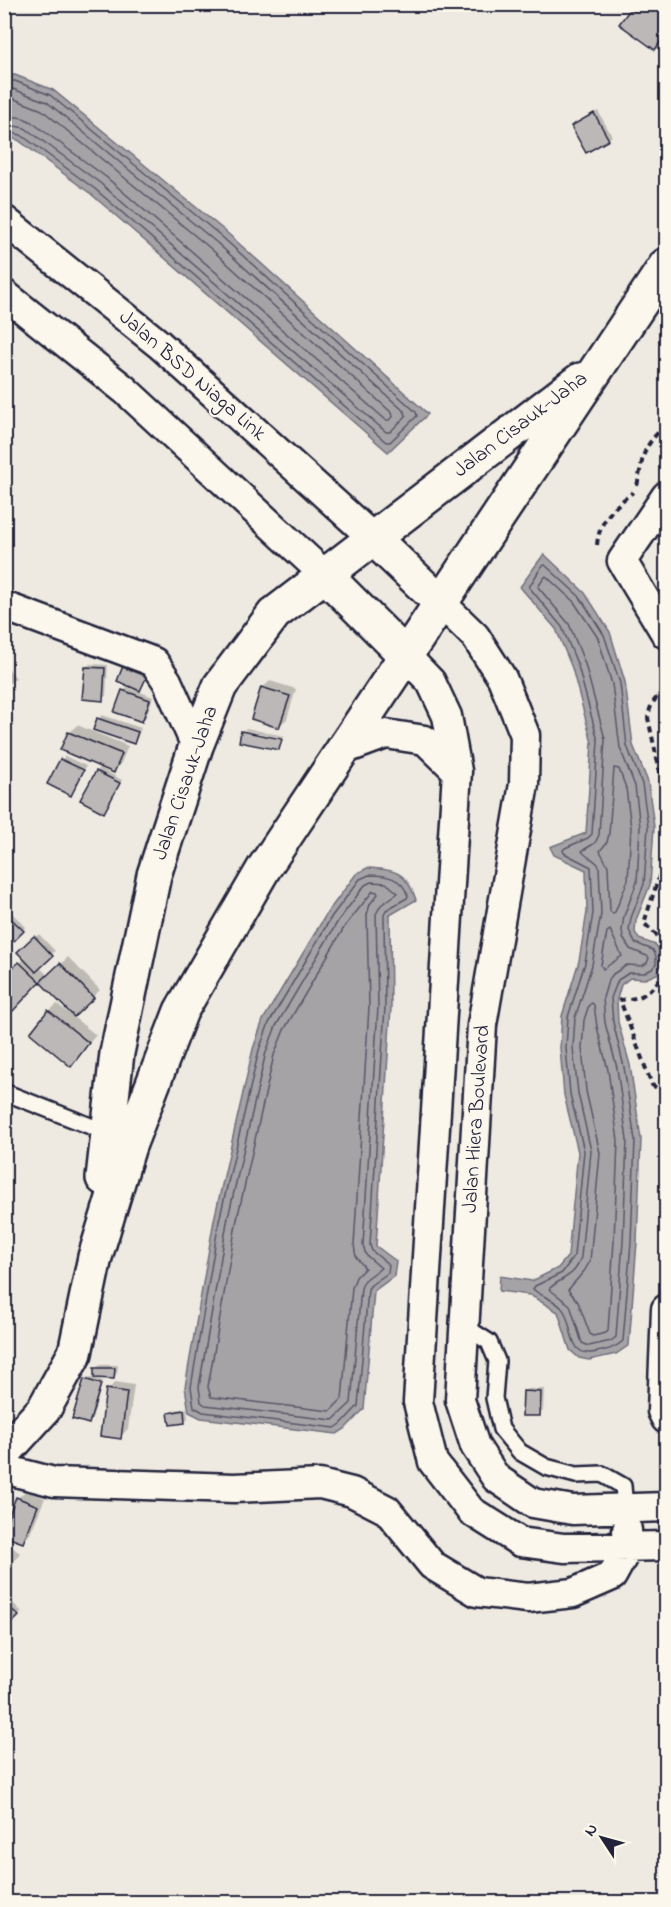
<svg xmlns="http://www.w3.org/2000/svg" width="671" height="1907" viewBox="0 0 671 1907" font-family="'Indie Flower',sans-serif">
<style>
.water{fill:#a6a3a7;stroke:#716f7c;stroke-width:1.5}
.shadow{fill:#0003}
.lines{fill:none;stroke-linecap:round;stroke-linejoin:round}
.shore{stroke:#575666;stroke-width:1.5}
.building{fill:#bcb8b8;stroke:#22223b;stroke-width:1.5}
.lane-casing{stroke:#22223b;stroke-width:20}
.street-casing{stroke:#22223b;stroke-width:33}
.secondary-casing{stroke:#22223b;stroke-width:38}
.primary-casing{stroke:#22223b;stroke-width:38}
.path{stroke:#22223b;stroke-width:4;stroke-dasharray:6 4.5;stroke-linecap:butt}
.lane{stroke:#fbf7ec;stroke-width:15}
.street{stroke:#fbf7ec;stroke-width:28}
.secondary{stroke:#fbf7ec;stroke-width:33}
.primary{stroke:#fbf7ec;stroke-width:33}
.labels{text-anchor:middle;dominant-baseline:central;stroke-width:4.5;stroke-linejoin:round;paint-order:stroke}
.street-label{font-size:21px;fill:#22223b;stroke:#fbf7ec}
</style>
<rect width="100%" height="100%" fill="#eeeae2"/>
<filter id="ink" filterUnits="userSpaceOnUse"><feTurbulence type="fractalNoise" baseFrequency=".0167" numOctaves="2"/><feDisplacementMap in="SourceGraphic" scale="12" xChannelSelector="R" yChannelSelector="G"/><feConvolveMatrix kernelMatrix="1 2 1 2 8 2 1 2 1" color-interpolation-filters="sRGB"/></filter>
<g filter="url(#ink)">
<path class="water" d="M15,75L53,90L225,231L428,414L388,452L91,194L18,140L5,137V76Z
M544,554L585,593L610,632L625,682L633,745L648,782L654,827L650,885L636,920L635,932L639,939L656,945L662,954V965L657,974L645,979L630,978L621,985L617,999L618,1022L630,1065L641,1139L637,1242L629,1345L616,1354L589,1360L579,1358L570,1350L558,1312L530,1295L499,1291L500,1276L532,1281L558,1268L568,1256L578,1152L564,1095L560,1048L562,1016L579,961L587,912L586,870L554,855L550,847L586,833L592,743L572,668L556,629L520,587Z
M367,868C395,869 407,872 416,900L390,915L391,1007L376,1246L396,1261L394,1276L374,1291L364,1409L345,1429L337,1434L201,1418L189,1412L185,1387L214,1220L253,1049L263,1020L327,913L356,874Z"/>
<path class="shadow" d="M636,4H666V34L654,48Z
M598,111L612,136L608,139L576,123Z
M4,663L16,678L4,687Z
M128,663L149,672L143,686L138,691L153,697L146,717L142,721L124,691L127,687L134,690L135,687L124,667Z
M90,664L108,665L106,696L102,699L86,667Z
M270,681L296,689L287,719L279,726L262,688Z
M102,715L141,728L137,738L134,742L95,729L99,719Z
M77,725L128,746L121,763L114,771L69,733Z
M246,728L284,736V738L244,730Z
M65,756L86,766L70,794L61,760Z
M100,768L122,780L107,807L97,772Z
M4,905L26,927L14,939L12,937L4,945Z
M39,934L55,951L39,967L49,976L68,957L100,990L74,1015L40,980L12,1010L4,979L25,958L19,952Z
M57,1004L96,1035L78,1057L49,1011Z
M100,1365H118L117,1373L114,1377L96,1368Z
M88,1377L103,1381L92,1419L89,1422L85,1380Z
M115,1382L134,1385L128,1429L120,1437L108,1390Z
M528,1389H544L543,1411L539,1415L524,1392Z
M187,1408L188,1418L185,1422L170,1413L174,1410Z
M25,1491L45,1498L30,1534L23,1541L18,1498Z
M4,1541L20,1553L4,1574Z
M9,1599L22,1612L4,1629V1604Z"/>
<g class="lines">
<path class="shore" d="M4,81H15L50,95L221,236L416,412L417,416L390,442H386L95,189L21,135L4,131
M4,89H13L47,102L216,242L405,412L406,416L390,432H386L100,183L25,128L4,124
M4,98H12L42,110L210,248L392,413L393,417L389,420H386L106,177L30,121L23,118L4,115
M545,565L580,597L604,635L620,683L627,746L642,784L648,827L644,884L631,918L629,930L635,943L653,950L656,956V964L652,969L644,973H629L618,980L611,998L613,1022L624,1067L635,1140L631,1242L623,1341C615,1348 607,1350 597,1352C568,1359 574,1329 564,1311C558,1300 541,1297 533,1289L535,1286L562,1273L574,1256L584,1151L570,1094L566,1048L568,1017L585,963L593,913L591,867L564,853L563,850L565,848L588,838L592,834L598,741L578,666L562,627L529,587L542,566Z
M546,576L574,602L598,638L612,684L620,748L635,786L640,827L637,882L624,916L622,930L623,938L630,949L647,956L649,958L647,963L642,966L627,965L613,974L608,981L603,998L605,1023L617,1068L627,1140L623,1241L616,1337L611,1341L589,1346L582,1343L570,1305L549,1289C561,1277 575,1278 581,1257L591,1151L578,1093L573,1048L575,1018L592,965L601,914L599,866C595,858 586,858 582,851L595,843L599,835L605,739L585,664L569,624L538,587L544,578Z
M614,768L619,769L626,788L631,828L628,880L615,912L613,914L610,911L608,866L600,851L607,842L609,834Z
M369,875C386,875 402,877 408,896L407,898L386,910L384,915L385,1007L370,1245L372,1251L389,1265L388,1273L371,1285L368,1289L358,1406L341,1424L335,1428L203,1412L194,1407L191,1387L219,1221L259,1050L269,1023L332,916L360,879Z
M371,882L386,883L398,893L381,905L376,914L378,1007L363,1245L366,1255L381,1268L365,1280L361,1288L351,1403L333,1420L205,1405L201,1402L199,1387L227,1222L266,1052L276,1026L338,921L365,885Z
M373,891L377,892L378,894L370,904L367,915L369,1007L354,1245L356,1257L365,1268L356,1277L352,1288L342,1399L330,1411L211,1397L208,1387L236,1224L274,1055L284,1030L345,926Z
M610,930L622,956L603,969L601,965L607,932Z
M592,1003L594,1005L597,1027L608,1070L618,1141L614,1241L608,1331L606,1333L593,1336L590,1334L578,1302L568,1290L585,1270L590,1261L600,1153L586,1091L582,1048L584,1020L589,1005Z"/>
</g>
<path class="building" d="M634,4H649L666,17V33L655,50L619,24Z
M594,113L609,140L586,153L571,126Z
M123,666L147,676L140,691L117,681Z
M85,667L105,668L103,701L82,699Z
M261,687L290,696L279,728L251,719Z
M122,690L150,700L142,722L114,712Z
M97,718L138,732L134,744L93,730Z
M241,731L282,739L279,750L239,742Z
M68,732L122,754L114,773L60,750Z
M60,759L84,770L71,796L47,784Z
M96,771L120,783L104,813L80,800Z
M4,912L24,931L14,941L4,932Z
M34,936L53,956L36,972L17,952Z
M19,962L40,982L12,1012L4,1005V976Z
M60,963L94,998L74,1017L40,982Z
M48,1010L89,1043L71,1067L30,1033Z
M94,1368H115L114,1379L94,1378Z
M84,1379L101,1384L89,1424L72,1419Z
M106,1389L127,1392L121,1439L100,1436Z
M523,1391L541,1392L540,1416H522Z
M184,1410L185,1423L170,1425L168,1413Z
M16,1497L38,1506L23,1543L4,1536V1527Z
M4,1602L19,1616L4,1631Z"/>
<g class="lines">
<g class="lane-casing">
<path id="lane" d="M4,1092L108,1133
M464,1326L489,1342L497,1361L494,1398L501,1429L520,1452L546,1467L576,1475L602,1474L623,1486L625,1508"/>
</g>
<g class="street-casing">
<path id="street" d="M4,220L159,344L373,538
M4,294L125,390L325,575
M666,496L622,561L666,634
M441,603L475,636L502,678L525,735L524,784L482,1025L460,1400L475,1446L496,1478L533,1503L573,1510L666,1507
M4,606L154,662L167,681L196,746
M406,656L431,682L447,716L457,771L418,1402L433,1462L471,1511L520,1542L564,1548L666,1546
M343,750L386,734L425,740L457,771
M666,1309L662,1411L666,1419
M4,1469L54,1482L234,1488L320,1484L352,1492L387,1510L432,1565L477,1592L528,1598L573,1593L612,1576L628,1547L627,1530"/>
</g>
<g class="secondary-casing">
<path id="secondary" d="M373,538L441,603
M325,575L406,656"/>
</g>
<g class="primary-casing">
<path id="primary" d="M103,1178L117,1053L154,875L196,746L220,686L274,614L580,380
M4,1453L44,1409L75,1353L95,1257L129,1146L181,1011L264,868L666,265"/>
</g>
<path class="path" d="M637,486C644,454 641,448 666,425
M597,545C599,520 614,507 633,492
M666,692C654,697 650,705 648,718L666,800
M666,855L644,923C649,929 659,936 663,943C671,963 660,986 643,995C636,999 627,999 620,1000L652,1085L657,1088L662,1086L666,1079
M666,1205L665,1238L666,1240"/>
<use href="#lane" class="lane"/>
<use href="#street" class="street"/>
<use href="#secondary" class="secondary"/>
<use href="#primary" class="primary"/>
</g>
</g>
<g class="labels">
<g class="street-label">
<text transform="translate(192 376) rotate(41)">Jalan BSD Niaga Link</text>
<text transform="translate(521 425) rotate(-37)">Jalan Cisauk-Jaha</text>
<text transform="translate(186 783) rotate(-71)">Jalan Cisauk-Jaha</text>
<text transform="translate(477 1119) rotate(-86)">Jalan Hiera Boulevard</text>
</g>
</g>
<rect width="671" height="1907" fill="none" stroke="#fbf7ec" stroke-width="24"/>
<rect x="12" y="12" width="647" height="1883" fill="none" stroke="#22223b" stroke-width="2" filter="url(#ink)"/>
<g transform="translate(602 1838) rotate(306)" stroke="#fbf7ec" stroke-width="4.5" paint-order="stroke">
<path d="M0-4.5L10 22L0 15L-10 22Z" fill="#22223b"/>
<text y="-9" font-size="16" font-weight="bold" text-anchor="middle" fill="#22223b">N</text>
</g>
</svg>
